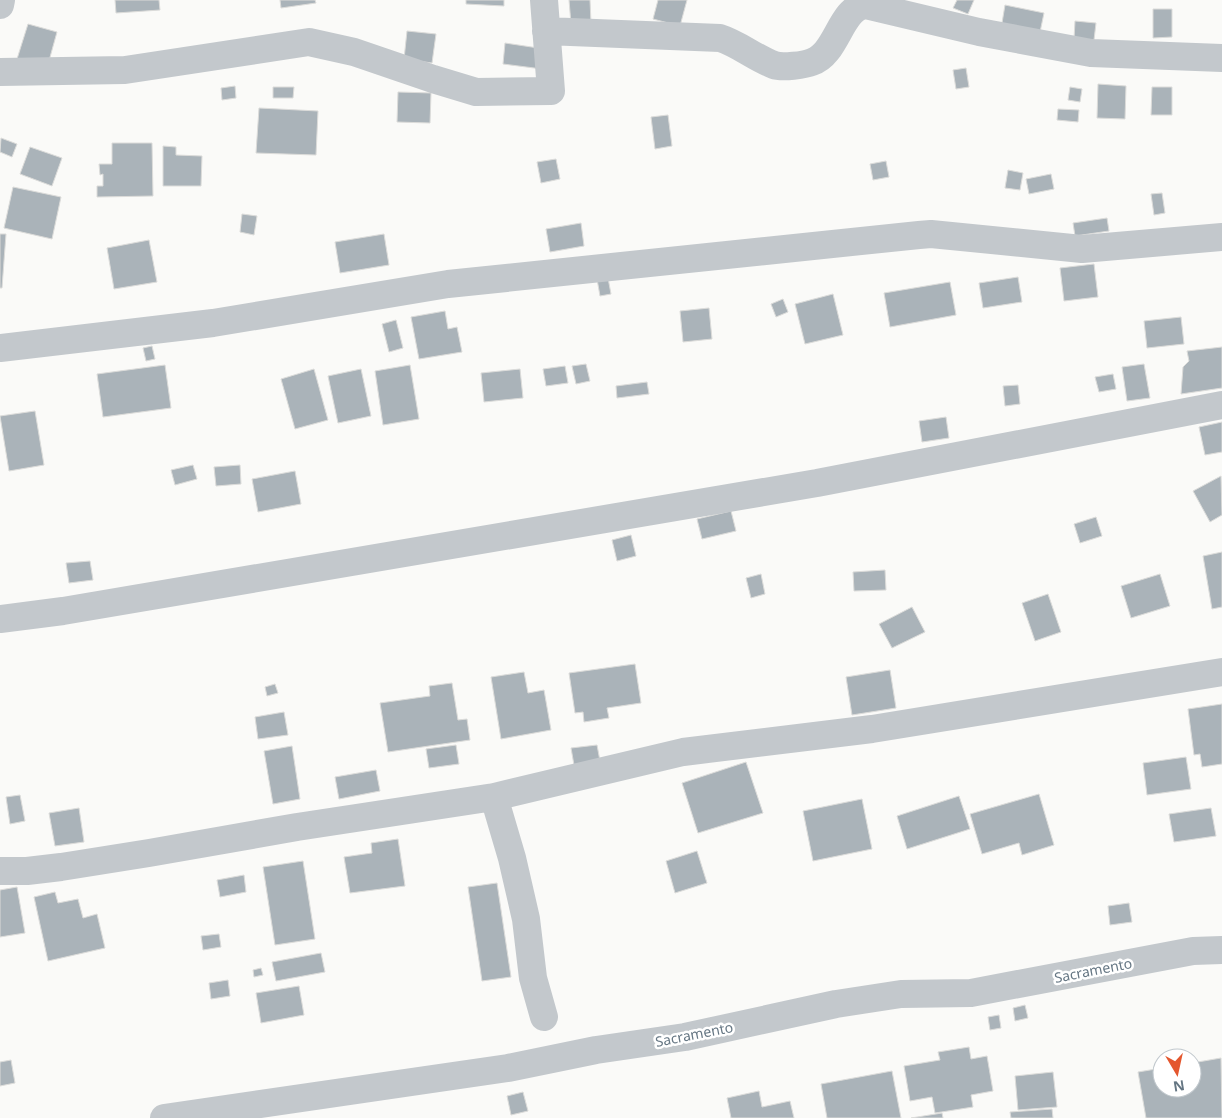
<svg xmlns="http://www.w3.org/2000/svg" width="1222" height="1118" viewBox="0 0 1222 1118" font-family="'Noto Sans',sans-serif">
<style>
.building{fill:#aab3b9;stroke:#dcdcda}
.lines{fill:none;stroke-linecap:round;stroke-linejoin:round}
.minor{stroke:#c3c8cc;stroke-width:28}
.labels{text-anchor:middle;dominant-baseline:central;stroke-width:5;stroke-linejoin:round;paint-order:stroke}
.street-label{font-size:14px;fill:#657683;stroke:#fff}
</style>
<rect width="100%" height="100%" fill="#fafaf8"/>
<path class="building" d="M115,0H159L160,10L116,13Z
M280,0H315L316,3L281,8Z
M466,0H504V6L466,4Z
M569,0H590L591,23L571,24Z
M658,0H687L680,26L653,19Z
M957,0H974L968,14L953,8Z
M1005,5L1044,13L1039,37L1001,29Z
M1153,9H1172V37L1153,38Z
M1075,21L1096,23L1094,40L1074,39Z
M28,24L57,32L47,68L17,59Z
M407,31L436,34L432,63L404,59Z
M505,43L545,49L542,69L503,64Z
M966,68L969,87L956,89L953,70Z
M1098,84L1126,86L1125,119L1097,118Z
M235,86L236,98L222,100L221,88Z
M273,87H294L293,98H273Z
M1070,87L1082,89L1080,102L1068,100Z
M1152,87H1172V115H1151Z
M398,92L431,93L430,123L397,122Z
M259,108L318,111L316,155L256,153Z
M1058,109L1079,110L1078,122L1057,120Z
M668,115L672,146L655,149L651,117Z
M1,138L17,144L12,157L0,152Z
M112,143H152L153,196L97,197V186H103V174L100,175L99,164H112Z
M163,146L176,147V155L202,156L201,186H163Z
M30,147L62,158L52,186L20,174Z
M556,159L560,179L541,183L537,162Z
M886,161L889,177L873,180L870,164Z
M1008,170L1023,173L1020,190L1005,188Z
M1051,174L1054,189L1029,194L1026,179Z
M13,187L61,197L52,239L4,228Z
M1162,193L1165,213L1154,215L1151,194Z
M242,214L257,216L254,235L240,232Z
M1107,218L1109,231L1075,236L1073,223Z
M581,223L584,246L550,252L546,229Z
M0,234H6L2,288H0Z
M384,234L389,265L340,273L335,242Z
M149,240L157,282L114,289L107,248Z
M1094,264L1098,297L1064,301L1060,268Z
M1018,277L1022,302L983,308L979,283Z
M608,278L611,294L600,296L597,279Z
M950,282L956,315L890,327L884,293Z
M833,294L843,335L805,344L795,304Z
M783,299L788,312L776,317L771,304Z
M709,308L712,339L683,342L680,311Z
M445,311L448,329L457,327L462,352L419,359L411,317Z
M1181,317L1184,344L1147,348L1144,321Z
M396,320L403,348L389,352L382,324Z
M152,346L155,359L146,361L143,348Z
M1222,347V388L1181,394L1183,367L1189,361L1187,351Z
M586,364L590,381L576,384L572,366Z
M1144,364L1150,398L1127,401L1122,367Z
M165,365L171,408L103,417L97,374Z
M410,365L419,419L383,425L375,371Z
M565,366L568,383L546,386L543,369Z
M314,369L328,420L295,429L281,379Z
M361,369L371,416L338,423L328,376Z
M520,369L523,398L484,402L481,373Z
M1113,374L1116,389L1099,392L1095,377Z
M647,382L649,394L617,398L616,386Z
M1018,385L1020,404L1005,406L1003,386Z
M35,411L44,465L9,471L0,416Z
M946,417L949,438L922,442L919,421Z
M1222,422V452L1205,455L1199,427Z
M193,465L197,479L175,485L171,470Z
M240,465L241,484L216,486L214,467Z
M295,471L301,504L258,512L252,479Z
M1221,476L1222,515L1210,522L1193,491Z
M731,511L736,531L702,539L697,519Z
M1096,517L1102,536L1080,543L1074,524Z
M631,535L636,556L617,561L612,540Z
M1222,552V607L1212,609L1203,556Z
M90,561L93,580L69,583L66,563Z
M885,570L886,590L854,591L853,572Z
M761,574L765,594L751,598L746,578Z
M1160,574L1170,606L1131,618L1121,586Z
M1048,594L1061,632L1035,641L1022,603Z
M912,607L925,632L892,648L879,624Z
M635,664L641,703L607,708L609,718L584,722L583,712L575,713L569,673Z
M890,670L896,708L852,715L846,677Z
M524,672L528,693L544,690L551,730L501,739L491,677Z
M452,683L458,720L467,719L470,740L388,752L380,703L430,696L429,686Z
M275,684L278,693L267,696L265,687Z
M1222,704V764L1202,767L1200,754L1194,755L1188,709Z
M284,712L288,735L258,739L255,717Z
M456,745L459,764L429,768L426,749Z
M597,745L600,761L574,765L571,748Z
M292,746L300,799L273,804L264,751Z
M1186,757L1191,789L1147,795L1143,763Z
M746,762L763,813L698,833L682,783Z
M376,770L380,791L339,799L335,777Z
M1039,794L1054,845L1022,855L1019,843L982,854L970,814Z
M20,795L25,821L10,824L6,797Z
M959,796L970,829L907,849L897,816Z
M862,799L872,849L813,861L803,811Z
M79,808L84,842L55,846L49,813Z
M1211,808L1216,836L1174,842L1169,814Z
M398,839L405,886L350,893L344,857L372,853L371,843Z
M697,851L707,883L675,893L666,861Z
M303,861L315,939L275,945L263,867Z
M244,875L246,892L220,897L217,880Z
M497,883L511,977L482,981L468,887Z
M17,887L25,933L0,937V890Z
M55,892L58,903L78,899L83,918L97,914L105,948L48,961L34,897Z
M1129,903L1132,922L1110,925L1108,906Z
M219,934L221,947L203,950L201,936Z
M321,953L325,972L276,981L272,962Z
M261,968L263,975L254,977L253,970Z
M228,980L230,996L211,999L209,983Z
M299,986L304,1015L261,1023L256,993Z
M1025,1005L1028,1018L1015,1021L1013,1008Z
M999,1015L1001,1028L990,1030L988,1017Z
M969,1047L971,1059L987,1056L993,1091L971,1095L973,1107L935,1113L932,1097L910,1101L904,1066L940,1060L938,1052Z
M1221,1058L1222,1118H1146L1138,1072L1162,1068V1088H1192V1063Z
M11,1060L15,1083L0,1086V1062Z
M892,1071L901,1118H827L821,1084Z
M1053,1072L1057,1107L1018,1110L1015,1076Z
M759,1091L762,1107L790,1101L794,1118H731L727,1098Z
M523,1092L528,1111L511,1115L507,1096Z
M1052,1109L1053,1118H1011L1010,1112Z
M942,1113L943,1118H911Z"/>
<g class="lines">
<path class="minor" d="M0,5L1,0
M546,31L720,38C739,44 755,58 774,65C782,68 805,65 812,62C837,54 840,9 865,5L979,32L1091,53L1222,58
M0,72L125,70L309,42L354,52L433,79L476,92L551,91L544,0
M0,348L213,323L448,284L919,235L931,234L1082,249L1222,237
M0,619L63,611L817,483L1222,405
M494,797L512,858L526,919L533,978L544,1017
M0,871H27L61,867L149,853L297,827L494,797L683,752L872,729L1222,672
M164,1118L508,1068L596,1050L685,1037L836,1004L901,994L971,993L1193,951L1222,950"/>
</g>
<g class="labels">
<g class="street-label">
<text transform="translate(1093 970) rotate(-11)">Sacramento</text>
<text transform="translate(694 1034) rotate(-11)">Sacramento</text>
</g>
</g>
<g transform="translate(1177 1073) rotate(171)"><circle r="24" fill="#ffffff" stroke="#c1c8cd"/>
<path d="M0-4L9 19L0 12L-9 19Z" fill="#e4572e"/>
<text y="-8" font-size="14" font-weight="bold" text-anchor="middle" fill="#657683">N</text>
</g>
</svg>
